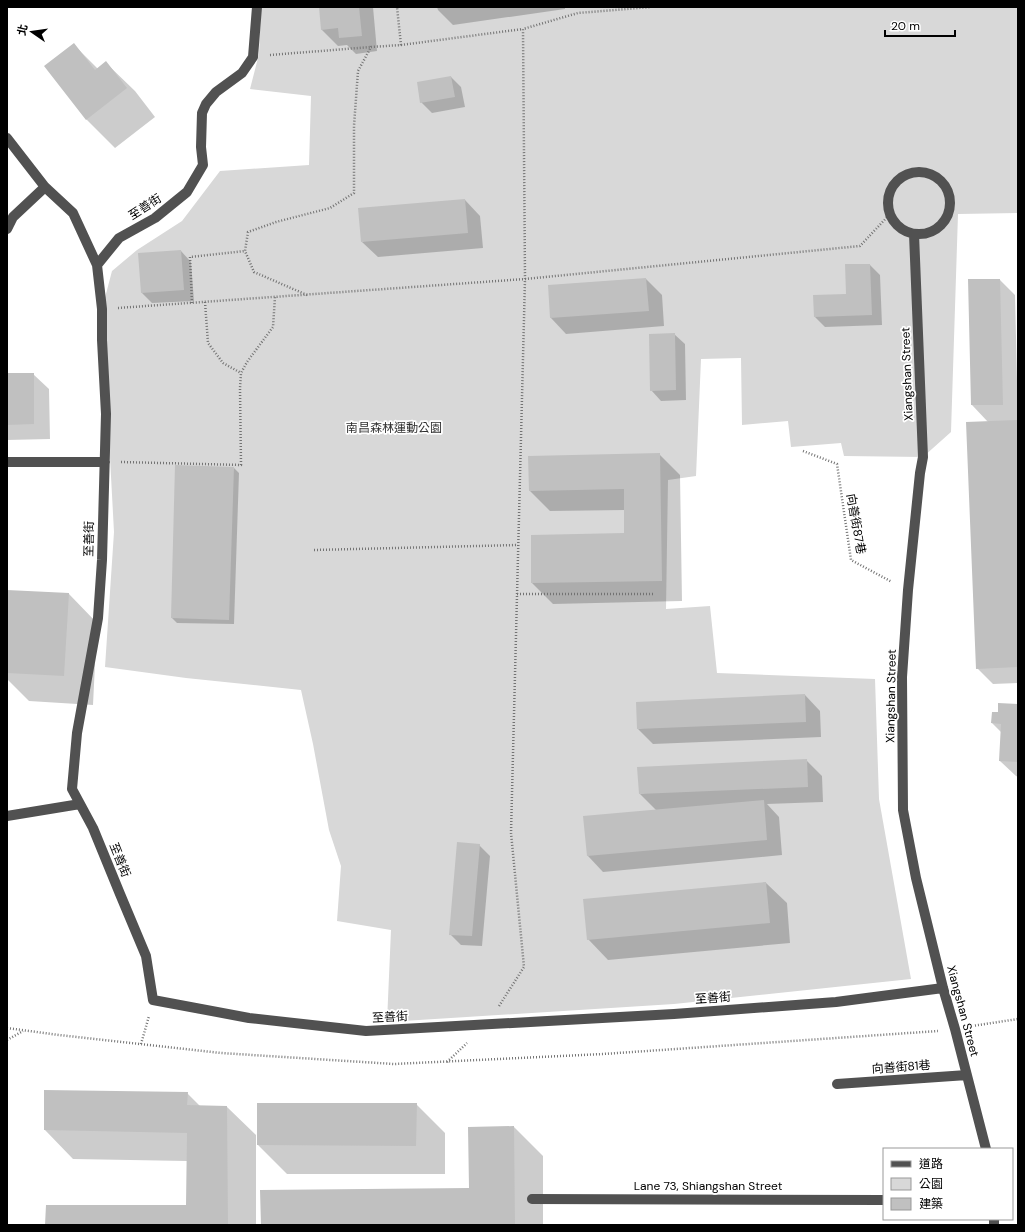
<svg xmlns="http://www.w3.org/2000/svg" width="1025" height="1232" viewBox="0 0 1025 1232" font-family="'DM Sans','Noto Sans TC',sans-serif">
<style>
.green{fill:#d8d8d8}
.shadow{fill:#0003}
.building{fill:#c0c0c0}
.lines{fill:none;stroke-linecap:round;stroke-linejoin:round}
.path{stroke:#737373;stroke-width:2.5;stroke-dasharray:1 2;stroke-linecap:butt}
.minor{stroke:#515151;stroke-width:10}
.labels{text-anchor:middle;dominant-baseline:central;stroke-width:3.5;stroke-linejoin:round;paint-order:stroke}
.street-label{font-size:12px;fill:#000;stroke:#fff}
.park-label{font-size:12px;fill:#2f2f2f;stroke:#fff}
</style>
<rect width="100%" height="100%" fill="#fff"/>
<path class="green" d="M261,7H1018V213L958,214L951,432L923,457L844,456L841,443L791,447L788,421L742,425L741,358L701,359L696,476L668,480L666,609L710,606L717,673L875,679L879,799L911,979L674,1004L387,1022L391,930L337,921L341,866L329,830L313,744L301,690L186,678L105,667L114,532L102,309L112,271L137,250L182,221L220,171L309,165L311,96L250,89L259,54Z"/>
<path class="shadow" d="M320,7H373L377,51L356,54L347,45L338,46L322,30Z
M437,7H565V9L453,25L438,10Z
M74,45L98,69L106,63L135,91L155,117L115,148L86,119Z
M451,77L461,87L465,107L432,113L421,102Z
M465,200L480,216L483,248L378,257L362,242Z
M181,251L191,262L194,301L152,303L142,293L139,254Z
M870,265L880,275L882,325L825,327L815,317L847,295Z
M646,279L662,295L664,326L566,334L551,318L549,286Z
M1000,280L1015,295L1018,421V683L993,684L977,668L988,422L972,405Z
M674,334L685,344L686,400L661,401L651,390Z
M7,374H33L49,389L50,439L7,440Z
M659,454L680,475L682,601L553,604L532,583V536L625,534V510L550,511L530,491Z
M234,468L239,473L234,624L177,623L172,618Z
M7,591L69,594L97,623L93,705L29,701L7,679Z
M805,695L820,711L821,737L653,744L638,729Z
M1018,705V777L1016,776L1000,761L1002,733L992,723V713H999Z
M806,760L822,776L823,802L767,804L779,817L782,855L603,872L588,856L584,817L657,811L640,794Z
M479,845L490,856L482,946L461,945L450,934Z
M766,883L787,903L790,943L608,960L588,939L584,900Z
M187,1093L200,1106L227,1107L256,1135V1225H46L187,1206V1161L73,1159L45,1130Z
M416,1104L445,1133V1174H287L258,1145Z
M514,1127L543,1156V1225H262L470,1189Z"/>
<path class="building" d="M319,7H359L362,36L339,38L338,28L321,30Z
M74,43L95,70L106,61L127,88L86,120L44,66Z
M451,76L455,97L420,103L417,82Z
M465,199L468,233L361,242L358,208Z
M181,250L184,290L141,293L138,253Z
M845,264H870L872,315L814,317L813,295L846,294Z
M646,278L649,311L550,318L548,285Z
M968,279H1000L1003,405H971Z
M675,333L676,390L650,391L649,334Z
M7,373H34V424L7,425Z
M1018,420V667L976,669L966,422Z
M660,453L662,581L531,583V535L624,533V489L529,491L528,456Z
M175,465L234,467L229,620L171,618Z
M7,590L69,593L64,676L7,673Z
M805,694L806,722L637,729L636,702Z
M998,703L1018,704V762L999,761L1001,724L991,723L992,712H998Z
M807,759L808,787L639,794L637,767Z
M764,800L767,840L587,856L583,816Z
M457,842L480,844L472,936L449,935Z
M766,882L770,923L587,940L583,899Z
M44,1090L188,1092L187,1105L227,1106L228,1225H45L46,1205H186L187,1133L44,1130Z
M257,1103H417L416,1146L257,1145Z
M514,1126L515,1225H261L260,1190L469,1188L468,1127Z"/>
<g class="lines">
<path class="path" d="M401,45L523,29
M270,55L371,47
M307,295L254,272L245,251L248,232L276,222L330,208L354,193V126L358,71L371,47L401,45L397,7
M205,302L208,343L223,363L241,373
M192,303L190,257L245,251
M118,308L525,279L860,246L890,214
M803,451L837,464L851,560L892,582
M121,462L241,465L240,388L241,373L247,362L273,327L275,297
M314,550L518,545
M517,594H653
M499,1006L524,967L511,833L525,279L523,29L578,13L651,7
M972,1026L1018,1019
M7,1028L59,1035L221,1053L394,1064L603,1054L938,1031
M7,1040L23,1031
M141,1044L149,1016
M447,1062L467,1043"/>
<path class="minor" d="M257,7L253,57L242,73L216,92L206,104L202,113L201,147L203,165L187,192L155,218L119,238L97,265L102,309V340L106,414L102,560L98,618L77,733L72,789L93,828L120,894L146,956L153,1000L249,1018L366,1031L674,1014L836,1002L943,988
M7,138L45,187L73,213L97,265
M888 203a31 31 0 1 1 62 0a31 31 0 1 1-62 0Z
M7,229L13,217L45,187
M914,234L923,457L920,473L908,590L902,677L903,810L916,878L943,988L955,1029L986,1149
M7,462H105
M7,816L80,804
M837,1084L967,1075
M532,1199L884,1200
M994,1219V1225"/>
</g>
<g class="labels">
<g class="street-label">
<text transform="translate(145 207) rotate(-33)">至善街</text>
<text transform="translate(907 374) rotate(-92)">Xiangshan Street</text>
<text transform="translate(856 524) rotate(80)">向善街87巷</text>
<text transform="translate(89 539) rotate(-89)">至善街</text>
<text transform="translate(891 696) rotate(-89)">Xiangshan Street</text>
<text transform="translate(120 860) rotate(68)">至善街</text>
<text transform="translate(713 998) rotate(-4)">至善街</text>
<text transform="translate(963 1011) rotate(75)">Xiangshan Street</text>
<text transform="translate(390 1017) rotate(-3)">至善街</text>
<text transform="translate(901 1067) rotate(-4)">向善街81巷</text>
<text x="708" y="1186">Lane 73, Shiangshan Street</text>
</g>
<g class="park-label">
<text x="394" y="428">南昌森林運動公園</text>
</g>
</g>
<rect width="1025" height="1232" fill="none" stroke="#000000" stroke-width="16"/>
<rect x="883" y="1148" width="130" height="72" fill="#ffffff" stroke="#999999"/>
<rect x="891" y="1161" width="20" height="6" fill="#515151" stroke="#999999"/>
<text x="919" y="1168" font-size="12" fill="#000000">道路</text>
<rect x="891" y="1178" width="20" height="12" fill="#d8d8d8" stroke="#999999"/>
<text x="919" y="1188" font-size="12" fill="#000000">公園</text>
<rect x="891" y="1198" width="20" height="12" fill="#c0c0c0" stroke="#999999"/>
<text x="919" y="1208" font-size="12" fill="#000000">建築</text>
<g transform="translate(32 32) rotate(283)" stroke="#ffffff" stroke-width="3" paint-order="stroke">
<path d="M0-3L7 15L0 10L-7 15Z" fill="#000000"/>
<text y="-6" font-size="11" font-weight="bold" text-anchor="middle" fill="#000000">北</text>
</g>
<path d="M885 30v6h70v-6" fill="none" stroke="#000000" stroke-width="2"/>
<text x="891" y="30" font-size="12" fill="#000000" stroke="#ffffff" stroke-width="3" paint-order="stroke">20 m</text>
</svg>
